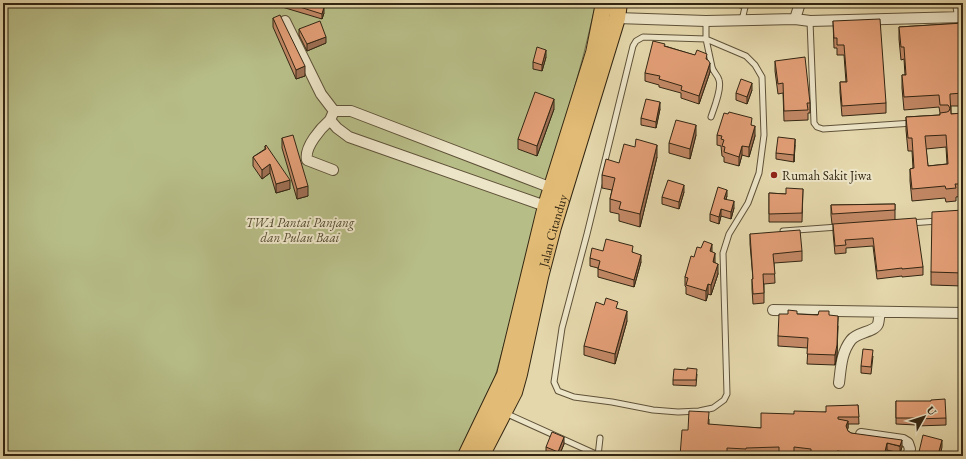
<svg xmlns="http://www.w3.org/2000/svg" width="966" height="459" viewBox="0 0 966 459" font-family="'EB Garamond',serif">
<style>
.green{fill:#b7bd87;stroke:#75724d}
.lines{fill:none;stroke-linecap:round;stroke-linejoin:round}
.lane-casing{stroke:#5f5239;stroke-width:7}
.street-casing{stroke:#5f5239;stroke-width:12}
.primary-casing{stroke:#332613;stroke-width:18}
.lane{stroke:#ede5c8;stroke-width:5}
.street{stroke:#ede5c8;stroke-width:10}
.primary{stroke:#e2bc76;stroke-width:16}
.wall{fill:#c28865;stroke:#332613;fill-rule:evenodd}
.shaded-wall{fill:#9e6f53;stroke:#332613}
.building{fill:#e29e76;stroke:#332613;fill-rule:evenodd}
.poi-dot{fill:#8f2418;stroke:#ede5c8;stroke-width:1.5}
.labels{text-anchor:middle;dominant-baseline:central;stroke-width:4;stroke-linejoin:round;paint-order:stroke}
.poi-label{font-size:13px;fill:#332613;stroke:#ede5c8;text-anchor:start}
.park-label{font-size:13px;font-style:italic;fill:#544c30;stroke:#ede5c8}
.street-label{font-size:13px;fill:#332613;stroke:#ede5c8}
</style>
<rect width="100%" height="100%" fill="#e4d7ab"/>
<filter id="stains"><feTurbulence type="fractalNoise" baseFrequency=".005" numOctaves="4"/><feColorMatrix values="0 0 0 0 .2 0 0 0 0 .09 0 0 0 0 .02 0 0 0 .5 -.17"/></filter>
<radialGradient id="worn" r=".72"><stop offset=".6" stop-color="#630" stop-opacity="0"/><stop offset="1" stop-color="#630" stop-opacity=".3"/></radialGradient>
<path class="green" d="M3,3H596L584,53L495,377L457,456H3Z"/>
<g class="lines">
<g class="lane-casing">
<path id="lane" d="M742,20L746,3
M706,21V39L712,67C713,72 718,75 719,80C722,88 714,108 711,117
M810,21L814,123L817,127L823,129L913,123
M643,37L706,39L746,56L755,65L762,77L764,135L759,173L748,203L729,234L723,253L727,394L724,400L713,408L699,411L678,412L653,410L612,402L574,397L558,391L554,382L562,328L587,234L633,46L636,41Z
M910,223L938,221
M783,231L838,227
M505,413L598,455
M598,456L600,438"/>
</g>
<g class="street-casing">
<path id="street" d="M958,3L960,17
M617,18L706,21L795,19L810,21L963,17
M795,19L800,3
M285,21L321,94L334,111
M330,120C321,128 304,147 307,160L333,170
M551,208L349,137L337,128L330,120L334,111H351L557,190
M773,310L963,313
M839,383C841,368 841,353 851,340C857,332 875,332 878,324C879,321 879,316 880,312
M861,434L903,440L908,443L910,449L908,456"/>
</g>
<g class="primary-casing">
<g id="primary">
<path d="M466,456L505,375L546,206L594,53L604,3"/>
<path id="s1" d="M481,456L514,392L519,374L540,277L553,227L617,18L619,3"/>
</g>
</g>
<use href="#lane" class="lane"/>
<use href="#street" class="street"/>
<use href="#primary" class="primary"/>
</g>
<path class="wall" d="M282,3H313L324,13L322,19L282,7Z
M716,3H742L741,8Z
M273,18L305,76L296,79L273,27Z
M833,21L886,103V113L842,116L840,92V82H846L844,55H837V48H834Z
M963,23V106H951V114L963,113V196L956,197V201L946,202L945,198L912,201L910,181V169L913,168L912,151H908L906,130V117L940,115V113L939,107L904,110L902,88V75H905L904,59L901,60L899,39V27ZM946,147L947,164L928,166L926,149Z
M299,29L326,43L307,51L299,35Z
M665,46L707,59L710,72L699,104L681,98V93L659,87V85L645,81V73Z
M546,57L542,71L533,69V62Z
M775,61L810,103V113H808V120L784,121L783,93L778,94L775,71Z
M752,90L747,104L736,100V93Z
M554,109L537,156L518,149V139Z
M660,109L656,128L641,125V118Z
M752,125L755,136L749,157L742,155L739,166L724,162V157L722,156L721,146L717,145V135Z
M696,135L690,159L669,153V143Z
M282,138L308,196L297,199L282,148Z
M795,145L794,162L776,159V153Z
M265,146L290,189L276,193L270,173L262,179L253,166V157L265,149Z
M657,157L640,227L619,221V214L610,212V199L612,190L602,188V175L619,163Z
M803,189L802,222H769V193L786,194Z
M684,192L679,209L662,204V197Z
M727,196L726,199L734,208L731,219L721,216L719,224L710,221V214Z
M895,204V219L923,267V275L902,277V276L877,279L873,246L846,248V253L835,254L833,232V224H832L831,215V205Z
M963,210V286L931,285V272Z
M750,234L802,251V261L774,263L775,283L764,284V303L753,304L752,289V279H753L750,244Z
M603,251L633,252L641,262L634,287L598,277V268L590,266V258Z
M712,252L718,274L711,295L708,294L706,301L686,294V287L685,286V277L694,257Z
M618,309L627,321L615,364L584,355V346Z
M788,314H797L829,315L838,326L837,355L835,365L807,364L808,348L778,346V336Z
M873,356L871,374L861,373V366Z
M687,370L697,374L696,386L673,385V380Z
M896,401L946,418V425L916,426V425L896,424Z
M858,405L859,424H848V428L847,430L848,431L851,433L902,447L900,453L887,450L886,456H811V455L794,454H746V456L727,455L688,430L709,419V425L761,428L794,414L826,412Z
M564,444L559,456H552L546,454V447Z"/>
<path class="shaded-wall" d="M324,7V13L322,19V14Z
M326,37V43L307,51V44Z
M546,50V57L542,71V65Z
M710,63V72L699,104V96Z
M305,66V76L296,79V70Z
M752,83V90L747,104V97Z
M554,99V109L537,156V146Z
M660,102V109L656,128V122Z
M696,125V135L690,159V149Z
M755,126V136L749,157V147Z
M795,139V145L794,162V155Z
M657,145V157L640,227V214Z
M742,146V155L739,166V157Z
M270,164V173L262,179V170Z
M290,180V189L276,193V184Z
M684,185V192L679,209V202Z
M308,186V196L297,199V189Z
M727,190V196L724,205V199Z
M734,201V208L731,219V212Z
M721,209V216L719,224V217Z
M712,244V254L710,251Z
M715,253V263L713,272V262Z
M641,255V262L634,287V280Z
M718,264V274L711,295V285Z
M708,284V294L706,301V291Z
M627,311V321L615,364V354Z
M838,316L837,355L835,365V355Z
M848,421V428L846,433V426Z
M564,437V444L559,456H558V452Z
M902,440V447L900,453V446Z
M942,440V447L940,456L938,455Z
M887,443V450L886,456H884Z"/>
<path class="building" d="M287,3H313L324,7L322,14Z
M280,15L305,66L296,70L273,18Z
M880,19L886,103L842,106L840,82H847L844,45H837V38H834L833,21Z
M320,21L326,37L307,44L299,29Z
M963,23V93L950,94V97L951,114L963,113V184H955L956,188L946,189L945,186L912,189L910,169L914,168L912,138H908L906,117L940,115V113L947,112L949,111L950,108L948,105H940L939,95L904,97L902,75H906L904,47H901L899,27ZM946,135L948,164L928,166L925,136Z
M653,41L665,44L664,46L695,55L697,50L707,54L706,59L708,60L710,63L699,96L681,90L682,86L659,79L660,76L645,73Z
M537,47L546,50L542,65L533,62Z
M805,57L810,103H807L808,110L784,111L783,83L778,84L775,61Z
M741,79L752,83L747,97L736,93Z
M535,92L554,99L537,146L518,139Z
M646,99L660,102L656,122L641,118Z
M729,112L752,118L751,125L755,126L749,147L742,146L739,157L724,152L725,147L722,146L724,140L721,139L722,136L717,135L724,113L728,114Z
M676,120L696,125L690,149L669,143Z
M293,135L308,186L297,189L282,138Z
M778,137L795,139L794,155L776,153Z
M636,139L657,145L640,214L619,209L621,202L610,199L615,178L602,175L606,159L619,163L624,144L635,147Z
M266,145L290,180L276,184L270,164L262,170L253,157L266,149L265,146Z
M668,180L684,185L679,202L662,197Z
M718,187L727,190L724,199L734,201L731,212L721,209L719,217L710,214Z
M786,188L803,189L802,213L769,214V193L786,194Z
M895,204V210L832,214L831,205Z
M963,210V273L931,272L932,212Z
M916,218L923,267L902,269V268L877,271L873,238L845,240L846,245L835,246L833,224Z
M800,230L802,251L773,254L775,274H763L764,293L753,294L752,279H753L750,234Z
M606,239L633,246L632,252L641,255L634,280L598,269L600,261L590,258L592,248L603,251Z
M704,241L712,244L710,251L715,253L713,262L718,264L711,285L708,284L706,291L686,285L688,278L685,277L691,256L694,257L697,247L701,248Z
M606,298L618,302L616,308L627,311L615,354L584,346L596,302L604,305Z
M788,310L797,311V314L818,315L819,311H829V315L838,316L837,345L835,355L807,354L808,338L778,336L779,314H788Z
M863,349L873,350L871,367L861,366Z
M687,368L697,369L696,380H673L674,369L687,370Z
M945,399L946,418L916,419V418H896V401H931V400Z
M858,405L859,417H838V419L848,421L846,426L848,431L851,433L902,440L900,446L887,443L884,456H879L867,453L866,456H864L854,454V453L837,451L836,455L811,452V449L794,447V456H779V447L746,448V449L727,448V456H680L682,430H688L689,411L709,412L708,424L761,428V413L794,414V411L826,412V406Z
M552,432L564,437L558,452L546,447Z
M923,435L942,440L938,455L962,456H918Z"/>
<circle class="poi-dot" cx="774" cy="175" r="4"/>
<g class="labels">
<g class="poi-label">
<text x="782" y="175">Rumah Sakit Jiwa</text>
</g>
<g class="park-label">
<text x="300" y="222">TWA Pantai Panjang<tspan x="300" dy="15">dan Pulau Baai</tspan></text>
</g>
<g class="street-label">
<text stroke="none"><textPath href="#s1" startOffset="238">Jalan Citanduy</textPath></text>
</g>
</g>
<rect width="966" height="459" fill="none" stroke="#e4d7ab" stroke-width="16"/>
<rect x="4" y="4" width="958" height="451" fill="none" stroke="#332613" stroke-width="2"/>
<rect x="8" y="8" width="950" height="443" fill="none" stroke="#332613"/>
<g transform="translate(924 417) rotate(51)" stroke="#ede5c8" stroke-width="3" paint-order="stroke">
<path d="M0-3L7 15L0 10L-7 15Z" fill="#332613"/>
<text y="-6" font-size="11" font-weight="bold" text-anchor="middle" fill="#332613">U</text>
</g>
<rect width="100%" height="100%" filter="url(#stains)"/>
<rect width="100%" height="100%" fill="url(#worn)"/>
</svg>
